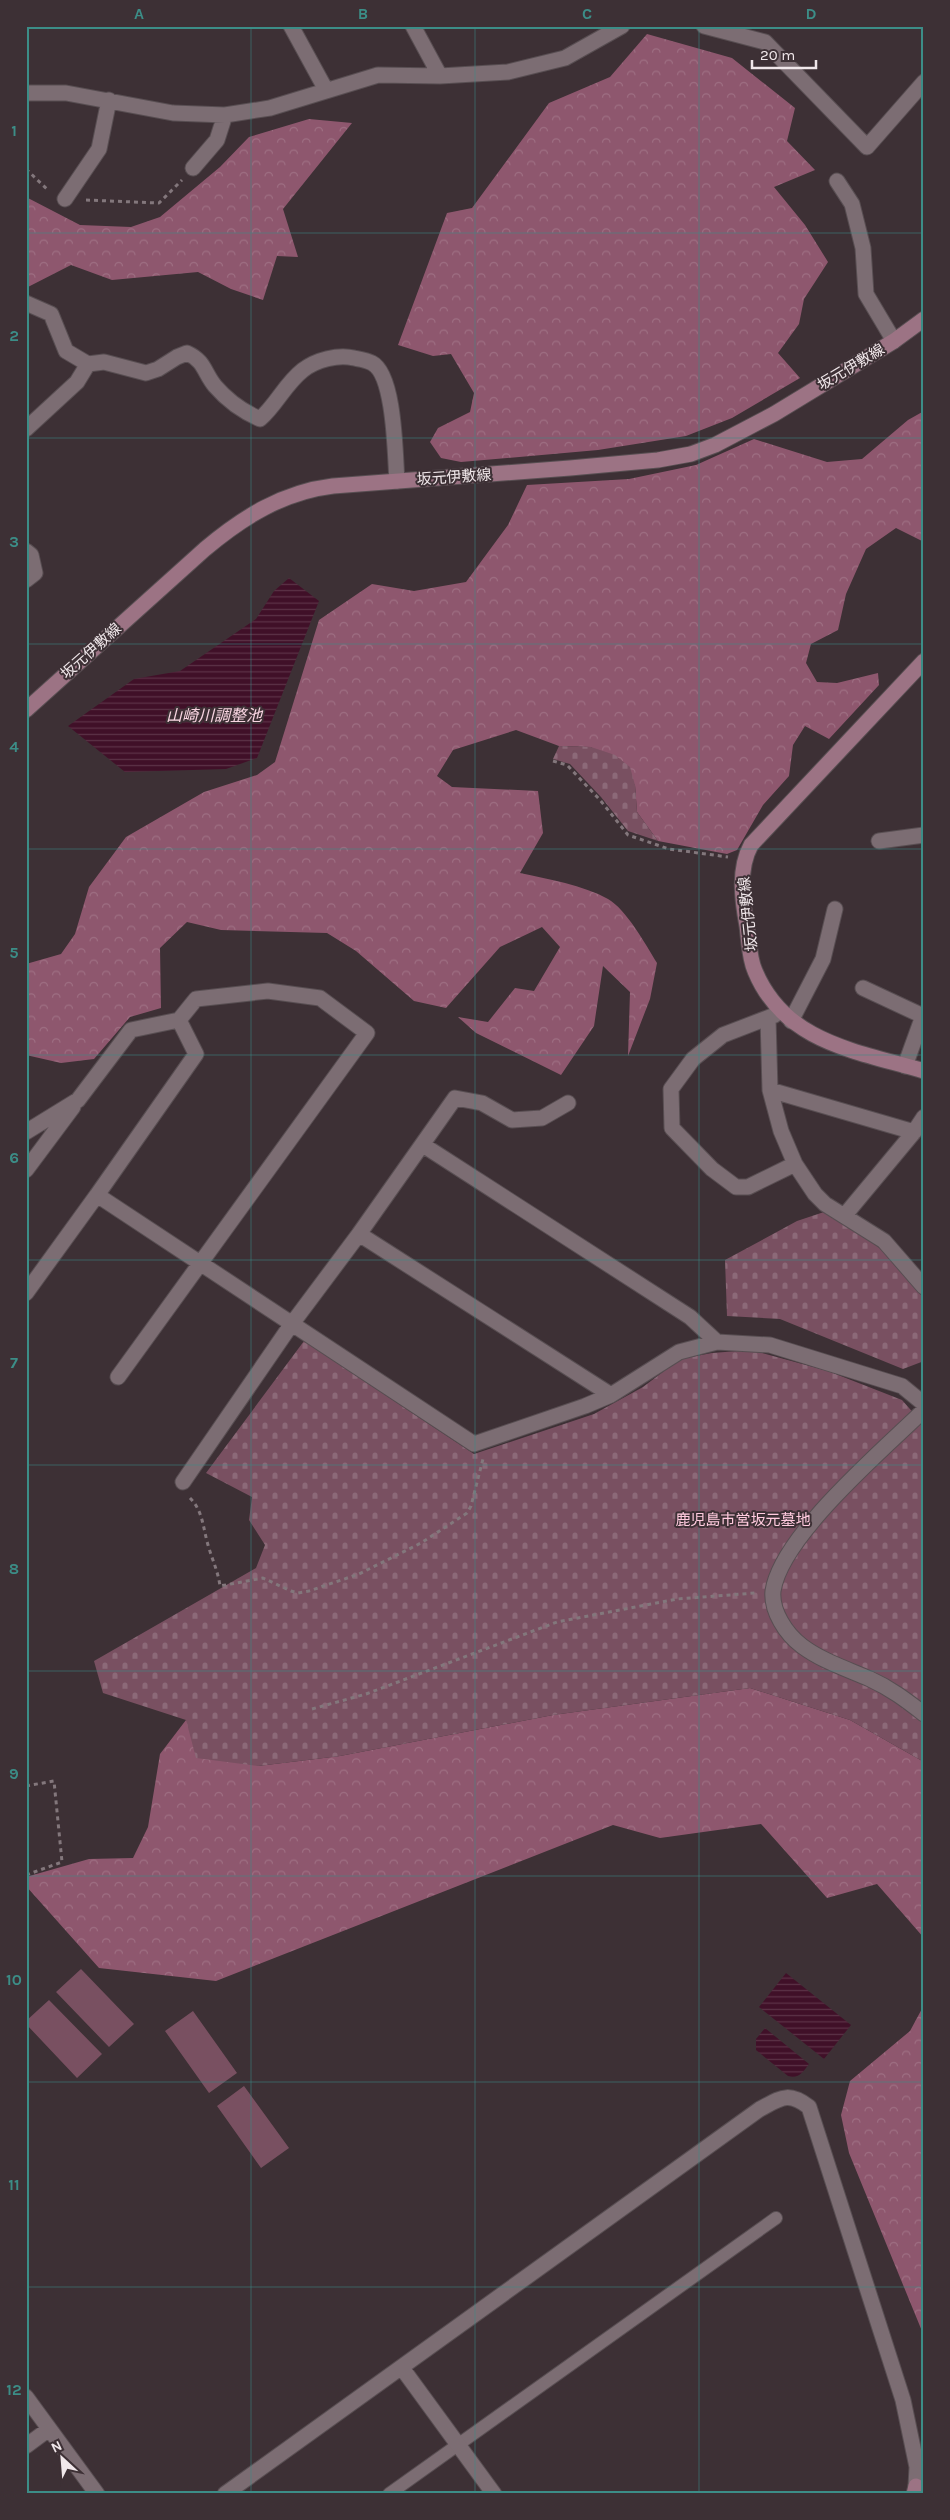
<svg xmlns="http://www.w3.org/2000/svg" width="950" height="2520" viewBox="0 0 950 2520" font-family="Karla,'Noto Sans JP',sans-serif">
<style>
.grass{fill:#795061}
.forest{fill:url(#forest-crowns)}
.cemetery{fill:url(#cemetery-stones)}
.water{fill:url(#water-rules)}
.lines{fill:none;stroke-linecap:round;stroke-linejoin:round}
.lane-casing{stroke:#584e52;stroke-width:14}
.street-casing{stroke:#584e52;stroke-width:17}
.secondary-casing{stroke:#584e52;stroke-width:17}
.path{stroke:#83777c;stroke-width:3;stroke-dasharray:4 4;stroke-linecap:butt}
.lane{stroke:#7c6d73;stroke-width:12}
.street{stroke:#7c6d73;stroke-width:15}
.secondary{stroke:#9c7384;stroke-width:15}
.grid{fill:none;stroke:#3c8d87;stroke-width:1;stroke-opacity:0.55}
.labels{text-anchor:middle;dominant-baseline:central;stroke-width:4;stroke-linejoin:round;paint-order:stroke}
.street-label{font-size:15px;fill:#f0e7ea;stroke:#3d3035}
.park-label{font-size:15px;fill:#ffcade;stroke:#3d3035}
.water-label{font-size:16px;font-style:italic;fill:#f9d5e2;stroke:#3d3035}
.neatline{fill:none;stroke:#3c8d87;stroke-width:2}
.grid-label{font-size:16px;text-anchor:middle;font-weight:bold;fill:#3c8d87}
</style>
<defs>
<pattern id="forest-crowns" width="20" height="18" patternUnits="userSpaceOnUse" patternTransform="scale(1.25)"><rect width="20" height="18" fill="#8e576e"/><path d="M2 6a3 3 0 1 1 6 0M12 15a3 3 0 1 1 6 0" fill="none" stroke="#9e6f83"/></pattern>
<pattern id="cemetery-stones" width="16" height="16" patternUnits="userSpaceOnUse" patternTransform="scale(1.25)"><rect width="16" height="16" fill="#795061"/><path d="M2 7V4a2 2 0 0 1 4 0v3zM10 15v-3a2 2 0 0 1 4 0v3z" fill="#8c6978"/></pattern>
<pattern id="water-rules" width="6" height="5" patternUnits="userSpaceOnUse" patternTransform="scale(1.25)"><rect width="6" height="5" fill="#401028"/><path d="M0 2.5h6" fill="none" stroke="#5c3347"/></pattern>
</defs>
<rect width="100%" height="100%" fill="#3d3035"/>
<path class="grass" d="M81,1969L134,2024L109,2047L56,1992Z
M49,2000L102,2054L77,2078L26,2024V2021Z
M193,2011L237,2073L209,2093L165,2031Z
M244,2086L289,2148L261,2168L217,2106Z"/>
<path class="forest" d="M647,34L732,58L795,108L787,141L815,170L774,187L805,225L828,262L804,299L799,324L778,353L800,378L732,418L686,436L598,450L461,462L441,458L430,442L438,428L470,412L474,393L451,354L433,356L398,345L447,213L472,208L549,103L610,77Z
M309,119L352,123L283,209L298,257L277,256L263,300L231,289L198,272L112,280L71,265L26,288V197L80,225L131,227L160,217L220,167L249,137Z
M924,411V542L896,528L866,549L846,594L838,630L811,644L806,663L817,682L837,683L878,673L879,685L829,739L805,726L793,745L789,776L763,805L737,850L727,854L658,841L637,812L635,785L591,747L559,746L516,730L453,750L437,776L452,787L538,791L543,833L520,873C548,879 583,885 608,899C626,909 646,945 657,963L650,999L628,1056L630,992L603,966L594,1026L561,1075L476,1033L458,1017L488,1022L515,988L534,991L560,947L542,927L500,947L446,1008L414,1001L356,951L327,933L221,930L187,922L160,948L161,1008L130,1017L94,1059L61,1063L26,1055V964L61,954L75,934L89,887L126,837L204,792L257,775L275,762L319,620L372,584L414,591L466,582L508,525L527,485L629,479L696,465L754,439L827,462L862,459L908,420Z
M750,1688L850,1720L924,1762V1938L877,1884L827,1898L761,1824L660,1838L613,1825L216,1981L99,1968L26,1886V1877L89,1859L133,1858L148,1827L160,1754L186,1720L258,1766L340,1756L553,1715Z
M924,2005V2336L849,2153L841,2115L850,2081L910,2031Z"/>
<path class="cemetery" d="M559,746L591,747L615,755L630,767L635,785L637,812L658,841L628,831L601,797L570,764L553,759Z
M827,1211C851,1226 918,1271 924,1299C927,1316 924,1343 924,1361L903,1369L780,1319L727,1316L725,1260L797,1221Z
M304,1341L474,1454L594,1414L643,1387L680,1359L712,1353L751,1350L828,1371L902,1400L924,1425V1762L850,1720L750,1688L553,1715L340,1756L258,1766L196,1758L186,1720L103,1693L94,1661L256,1568L265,1545L249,1520L252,1497L206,1473Z"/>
<path class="water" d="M289,578L319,601L257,758L226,769L125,772L68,726L134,679L180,671L256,619L274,591Z
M786,1973L851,2025L824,2059L759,2007Z
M765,2028L809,2064C803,2072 799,2079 788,2076L756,2050V2039Z"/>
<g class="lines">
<g class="lane-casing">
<path id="lane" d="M389,2494L776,2218"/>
</g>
<g class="street-casing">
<path id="street" d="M291,26L326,90
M413,26L440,76
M704,26L765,42L867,147L924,82
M26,93H66L173,113L225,115L270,108L378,75L440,76L508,72L565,58L622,26
M193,168L217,140L225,115
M837,181L852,204L863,248L866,294L894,341
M65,199L99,149L109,100
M26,303L51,314L66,351L88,364L77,382L26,429
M88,364L104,362L146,373L158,369L177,357L187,353C205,361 204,373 215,386C227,400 244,412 260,419C277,404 285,384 303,370C316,360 338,354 354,358C359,359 367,360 372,363C395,375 395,456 397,481
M26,551L31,555L35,573L26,580
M879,841L924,835
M863,988L923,1016L905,1066
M775,1015L723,1035L693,1059L671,1089L672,1128L712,1169L736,1187H748L795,1164
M768,1018L770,1090L781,1131L795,1164L815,1194L825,1204L884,1241L924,1287
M791,1021L823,959L835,909
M770,1090L914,1132
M26,1132L78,1100L131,1030L179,1020L196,999L268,991L320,998L367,1033L118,1377
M423,1145L690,1317L717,1342
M26,1170L73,1107
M97,1195L196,1054L179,1020
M845,1215L914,1132L924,1117
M359,1234L611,1395
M26,1293L97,1195L474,1444L585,1406L611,1395L679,1352L717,1342L770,1345L902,1386L924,1404
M924,1410C883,1450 781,1536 773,1591C771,1611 786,1634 802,1646C822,1661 847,1669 870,1679C890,1688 906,1700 924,1714
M183,1482L291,1325L359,1234L455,1098L482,1103L512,1120L542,1118L568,1103
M402,2368L494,2494
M26,2397L97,2494
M26,2446L49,2429
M225,2494L760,2109C781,2098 788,2091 809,2107L903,2400L917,2467L916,2486"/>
</g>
<g class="secondary-casing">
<path id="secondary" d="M924,661L751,845C738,869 742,899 747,926C749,940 749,958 755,971C785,1043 857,1051 924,1071
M26,710L205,549C243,517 283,492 333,486L570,468L658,460L691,454L715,445L774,414L894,341L924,319
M914,2494L916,2486"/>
</g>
<path class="path" d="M26,169L49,191
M86,200L159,203L182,180
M553,761L567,765L600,800L628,835L669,849L728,857
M190,1498C203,1511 203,1528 208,1545C212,1559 218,1571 220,1586L263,1578L291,1591L298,1593L309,1591L359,1574L421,1543L467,1513L471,1506L483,1459
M312,1709L366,1694L557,1622L677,1599L755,1593
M26,1786L54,1781L62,1862L26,1875"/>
<use href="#lane" class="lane"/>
<use href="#street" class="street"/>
<use href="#secondary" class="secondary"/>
</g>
<path class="grid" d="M251,26V2494M475,26V2494M699,26V2494M26,233H924M26,438H924M26,644H924M26,849H924M26,1055H924M26,1260H924M26,1465H924M26,1671H924M26,1876H924M26,2082H924M26,2287H924"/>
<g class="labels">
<g class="street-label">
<text transform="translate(851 367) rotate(-31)">坂元伊敷線</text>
<text transform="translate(454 477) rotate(-4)">坂元伊敷線</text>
<text transform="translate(91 651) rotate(-42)">坂元伊敷線</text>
<text transform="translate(748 914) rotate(-96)">坂元伊敷線</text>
</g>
<g class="park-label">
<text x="743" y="1520">鹿児島市営坂元墓地</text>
</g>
<g class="water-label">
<text x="214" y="715">山崎川調整池</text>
</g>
</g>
<rect width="950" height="2520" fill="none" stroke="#3d3035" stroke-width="55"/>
<g transform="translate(62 2458) rotate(334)" stroke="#3d3035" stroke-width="4" paint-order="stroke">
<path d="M0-4L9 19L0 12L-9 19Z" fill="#f0e7ea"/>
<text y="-8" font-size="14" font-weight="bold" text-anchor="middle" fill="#f0e7ea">N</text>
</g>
<path d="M752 60v8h64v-8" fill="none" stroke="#f0e7ea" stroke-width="2.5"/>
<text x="760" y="60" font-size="15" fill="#f0e7ea" stroke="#3d3035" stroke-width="4" paint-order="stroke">20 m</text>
<rect x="28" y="28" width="894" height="2464" class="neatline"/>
<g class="grid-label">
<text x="139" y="19">A</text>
<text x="363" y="19">B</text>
<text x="587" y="19">C</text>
<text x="811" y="19">D</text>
<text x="14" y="136">1</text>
<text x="14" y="341">2</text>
<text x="14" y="547">3</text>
<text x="14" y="752">4</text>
<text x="14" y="958">5</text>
<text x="14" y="1163">6</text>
<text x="14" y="1368">7</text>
<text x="14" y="1574">8</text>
<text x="14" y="1779">9</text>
<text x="14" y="1985">10</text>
<text x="14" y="2190">11</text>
<text x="14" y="2395">12</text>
</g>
</svg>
